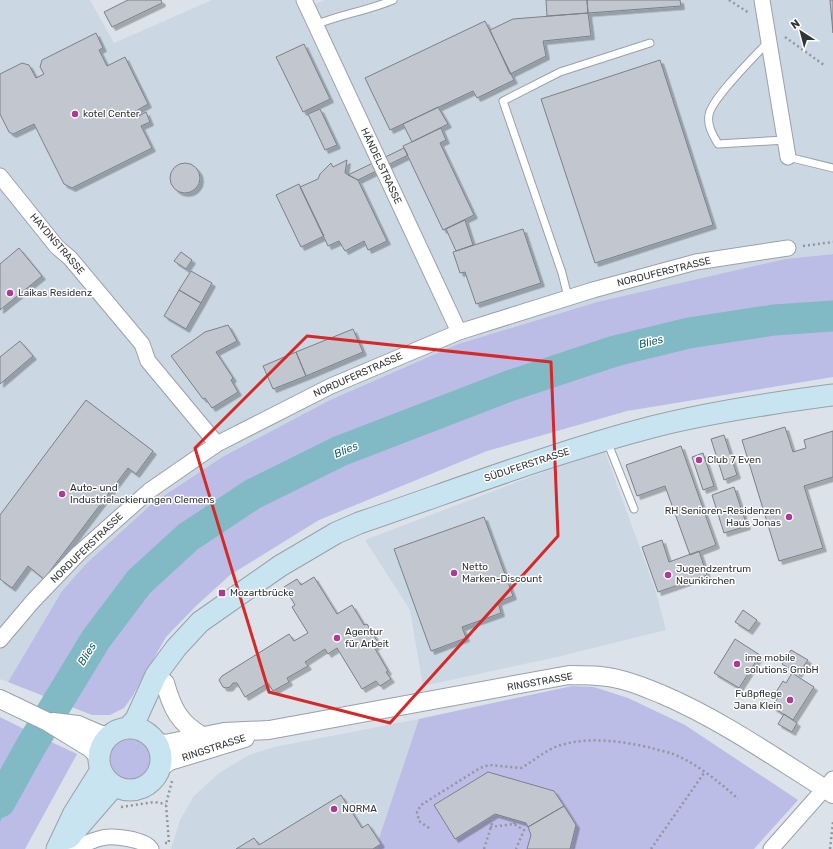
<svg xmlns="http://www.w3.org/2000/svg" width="833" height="849" viewBox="0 0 833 849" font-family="Rubik,sans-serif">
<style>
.built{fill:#cbd8e4}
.green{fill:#bbbde6}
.water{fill:#81b9c4}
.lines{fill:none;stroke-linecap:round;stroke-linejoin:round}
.river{stroke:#81b9c4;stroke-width:31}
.building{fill:#c2c6cf;stroke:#7c8087;filter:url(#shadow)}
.service-casing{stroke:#9aa0a7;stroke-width:9}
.minor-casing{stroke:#9aa0a7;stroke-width:17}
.tertiary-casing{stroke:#9aa0a7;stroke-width:20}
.secondary-casing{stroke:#9aa0a7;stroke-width:23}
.path{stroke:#91969c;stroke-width:2.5;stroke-dasharray:2 3;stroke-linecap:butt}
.service{stroke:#fff;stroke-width:7}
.minor{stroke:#fff;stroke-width:15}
.tertiary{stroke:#fff;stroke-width:18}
.secondary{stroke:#c7e4f0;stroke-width:21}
.marked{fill:none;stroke:#d62828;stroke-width:3;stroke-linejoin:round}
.poi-dot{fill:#ad3b96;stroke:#fff;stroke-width:1.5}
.labels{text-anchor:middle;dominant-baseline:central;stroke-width:3;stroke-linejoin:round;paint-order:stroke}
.poi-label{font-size:10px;fill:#323538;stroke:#fff;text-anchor:start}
.street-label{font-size:10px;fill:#323538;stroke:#fff}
.water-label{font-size:11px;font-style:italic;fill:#115f6b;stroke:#fff}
</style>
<defs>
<filter id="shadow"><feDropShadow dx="3.5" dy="3.5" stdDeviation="0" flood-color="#0004"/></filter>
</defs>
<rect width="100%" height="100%" fill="#dbe2e9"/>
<path class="built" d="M0,0H90L114,43L212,0H295L300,11L325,0H833V254L785,259L597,302L458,344L330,400L224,456L62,591L8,682L0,679Z
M604,449L656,592L666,630L557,657L423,686L410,610L365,540Z
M419,719L378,841L367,849H171L180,820L194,796L219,773L249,755L274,747Z"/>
<path class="green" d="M833,254V377L627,411L487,451L319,520L230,575L197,605L166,637L132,697L124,708L110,715H92L8,682L62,591L87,563L153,503L224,456L330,400L458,344L597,302L785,259Z
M572,686L594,687L628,698L685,725L798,800L754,849H367L378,841L419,719Z
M0,717L24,729L0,772Z
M108 758a22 22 0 1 1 44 0a22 22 0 1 1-44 0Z
M45,739L77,754L25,849H0V822Z"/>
<path class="water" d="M24,729L45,739L0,822V772Z"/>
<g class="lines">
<path class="river" d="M0,802L31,746L96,639L139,582L188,537L253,494L340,451L509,386L615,351L689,333L774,320L833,316"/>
</g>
<path class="building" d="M128,0H161L162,3L112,27L104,12Z
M546,0H587L588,13L547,16Z
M587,0H680L681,6L588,13Z
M830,0H833V33Z
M588,13L591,36L543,41L546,56L510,74L490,30L513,19Z
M485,21L514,80L477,98L473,91L390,130L365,78Z
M96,33L103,48L99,50L107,66L125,57L148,104L134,112L137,117L146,112L150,122L141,126L152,148L72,188L64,184L34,124L13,134L9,132L0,114V74L22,63L29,65L36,78L44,74L40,67L42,60Z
M304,44L330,99L303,112L276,57Z
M660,60L713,225L595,263L541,99Z
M438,107L448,124L412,142L403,124Z
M320,109L337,145L325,150L308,114Z
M441,128L446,140L440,143L474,215L443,230L403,146Z
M404,148L408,155L358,180L348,175Z
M347,160L345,173L358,180L387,241L368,250L364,241L345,251L339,241L328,246L300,187L318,179L320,174L331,163L333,167Z
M170 178a15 15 0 1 1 30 0a15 15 0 1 1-30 0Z
M299,184L324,236L301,247L276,195Z
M465,220L473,245L456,251L446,229Z
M523,229L541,283L476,304L465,272L460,273L453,252Z
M19,248L42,276L0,310V264Z
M181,252L192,260L186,269L174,261Z
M191,271L212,283L201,303L179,290Z
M179,290L201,303L186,329L164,316Z
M228,325L237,341L216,352L233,378L231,380L238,392L212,408L205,398L203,399L171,356L205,332Z
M353,329L363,352L306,376L296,352Z
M20,341L33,356L0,384V357Z
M296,352L306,376L273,389L263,366Z
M86,400L153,451L136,474L128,468L44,579L28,566L12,588L0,579V515Z
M785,427L793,452L806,448L804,440L833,431V477L804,486L823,548L779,561L742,440Z
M724,435L737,475L724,480L711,439Z
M681,446L716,545L690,555L665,486L637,496L626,465Z
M703,453L714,486L703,490L692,457Z
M734,487L747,526L724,533L712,495Z
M484,517L513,596L498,602L501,613L462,627L466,638L431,651L394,549Z
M662,540L669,562L699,551L707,575L658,592L642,547Z
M314,577L337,614L352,605L364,625L367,624L379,644L374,647L388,671L386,672L391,679L380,686L376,681L362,689L337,648L328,654L325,649L305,662L308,666L287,678L289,682L273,691L268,683L245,697L237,683H233L230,687L226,688L223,687L219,680L222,676L289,634L294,641L308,633L292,607L295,605L284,587L297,579L301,585Z
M743,610L757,620L749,631L735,622Z
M735,639L760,655L739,688L714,673Z
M791,650L808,660L798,674L782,664Z
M792,673L814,687L793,720L772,707L780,694L776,692L783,681L786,683Z
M784,714L797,723L792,732L778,724Z
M488,772L554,791L564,806L528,827L526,823L495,814L455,839L434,805Z
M341,795L362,828L368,824L381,844L373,849H236L254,838L259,845Z
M564,806L576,825L570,849H527L531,835L528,827Z"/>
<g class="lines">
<g class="service-casing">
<path id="service" d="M315,25C342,14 367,11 393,0
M769,41C756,55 711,99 709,115C707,126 713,135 718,144L785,140
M788,157L833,168
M568,297L562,273L503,101L560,72L650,43
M607,441L634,509"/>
</g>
<g class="minor-casing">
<path id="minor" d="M304,0L459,332
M762,0L788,157
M0,176L57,247L70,258L142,344L148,361L217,444
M0,640L33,601L79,553L149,491L217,444L331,386L459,332L593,290L696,262L788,248
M72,849C82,845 92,840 102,838C113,835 144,839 151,849
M771,849L833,779"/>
</g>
<g class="tertiary-casing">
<path id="tertiary" d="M165,683C172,708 179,723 202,736
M0,699L48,722L92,749L99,758
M53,722L78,725L101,735H110
M156,742L165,744L224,732L269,730L569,675C586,675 602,675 618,679C633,682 648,689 661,694C722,720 777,759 833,794
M160,767L170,761L245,738"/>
</g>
<g class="secondary-casing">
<path id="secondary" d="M128,728L136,719L156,675L176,648L200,622L280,566L336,533L359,523C456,490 552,453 652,427C711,412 772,403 833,395
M99 759a31 31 0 1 1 62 0a31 31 0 1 1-62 0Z
M69,838L114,786
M57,849L74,813L101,770"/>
</g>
<path class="path" d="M729,0L749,13
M785,37L824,65
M803,246L833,242
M121,807L154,802L166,804
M514,824L515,820
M490,827L514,824L524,830L516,849
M429,828L419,821L417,812L421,805L480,768L489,765L521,768C534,761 544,751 558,746C588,736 621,741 652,748C657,750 664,751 670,753C692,760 721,783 738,799
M165,843H169L166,804L172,781
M484,849L495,814
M651,849L704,773
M830,849L833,822"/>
<use href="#service" class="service"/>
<use href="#minor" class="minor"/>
<use href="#tertiary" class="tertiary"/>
<use href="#secondary" class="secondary"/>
</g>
<path class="marked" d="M307,336L551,362L558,536L390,723L269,692L195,448Z"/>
<g class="poi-dot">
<circle cx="75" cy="114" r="4"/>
<circle cx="10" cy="293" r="4"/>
<circle cx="699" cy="460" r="4"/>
<circle cx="62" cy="494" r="4"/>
<circle cx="789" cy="517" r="4"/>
<circle cx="454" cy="573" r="4"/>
<circle cx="668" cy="575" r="4"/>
<rect x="218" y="589" width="8" height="8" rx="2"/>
<circle cx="337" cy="638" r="4"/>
<circle cx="737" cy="664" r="4"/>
<circle cx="790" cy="700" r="4"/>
<circle cx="334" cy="809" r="4"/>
</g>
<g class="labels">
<g class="poi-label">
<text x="83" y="114">kotel Center</text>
<text x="18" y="293">Laikas Residenz</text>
<text x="707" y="460">Club 7 Even</text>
<text x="70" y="488">Auto- und<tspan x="70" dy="12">Industrielackierungen Clemens</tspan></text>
<text x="781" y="511" text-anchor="end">RH Senioren-Residenzen<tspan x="781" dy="12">Haus Jonas</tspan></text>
<text x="462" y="567">Netto<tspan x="462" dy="12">Marken-Discount</tspan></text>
<text x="676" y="569">Jugendzentrum<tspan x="676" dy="12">Neunkirchen</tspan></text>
<text x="230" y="593">Mozartbrücke</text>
<text x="345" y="632">Agentur<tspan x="345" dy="12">für Arbeit</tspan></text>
<text x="745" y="658">ime mobile<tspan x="745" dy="12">solutions GmbH</tspan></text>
<text x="782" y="694" text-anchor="end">Fußpflege<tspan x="782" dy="12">Jana Klein</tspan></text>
<text x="342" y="809">NORMA</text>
</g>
<g class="street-label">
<text transform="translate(381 166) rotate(65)">HÄNDELSTRASSE</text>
<text transform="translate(57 244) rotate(49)">HAYDNSTRASSE</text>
<text transform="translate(664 272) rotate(-14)">NORDUFERSTRASSE</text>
<text transform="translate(358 375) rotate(-24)">NORDUFERSTRASSE</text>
<text transform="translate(527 465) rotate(-18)">SÜDUFERSTRASSE</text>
<text transform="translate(87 548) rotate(-44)">NORDUFERSTRASSE</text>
<text transform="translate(540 682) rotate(-10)">RINGSTRASSE</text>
<text transform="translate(214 748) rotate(-18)">RINGSTRASSE</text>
</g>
<g class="water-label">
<text transform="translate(651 342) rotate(-14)">Blies</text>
<text transform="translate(346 450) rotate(-23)">Blies</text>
<text transform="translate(87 654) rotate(-58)">Blies</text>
</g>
</g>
<g transform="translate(801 32) rotate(324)" stroke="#ffffff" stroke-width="3" paint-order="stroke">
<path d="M0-3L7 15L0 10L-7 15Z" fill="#323538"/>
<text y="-6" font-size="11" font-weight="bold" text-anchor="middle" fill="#323538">N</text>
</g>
</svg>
